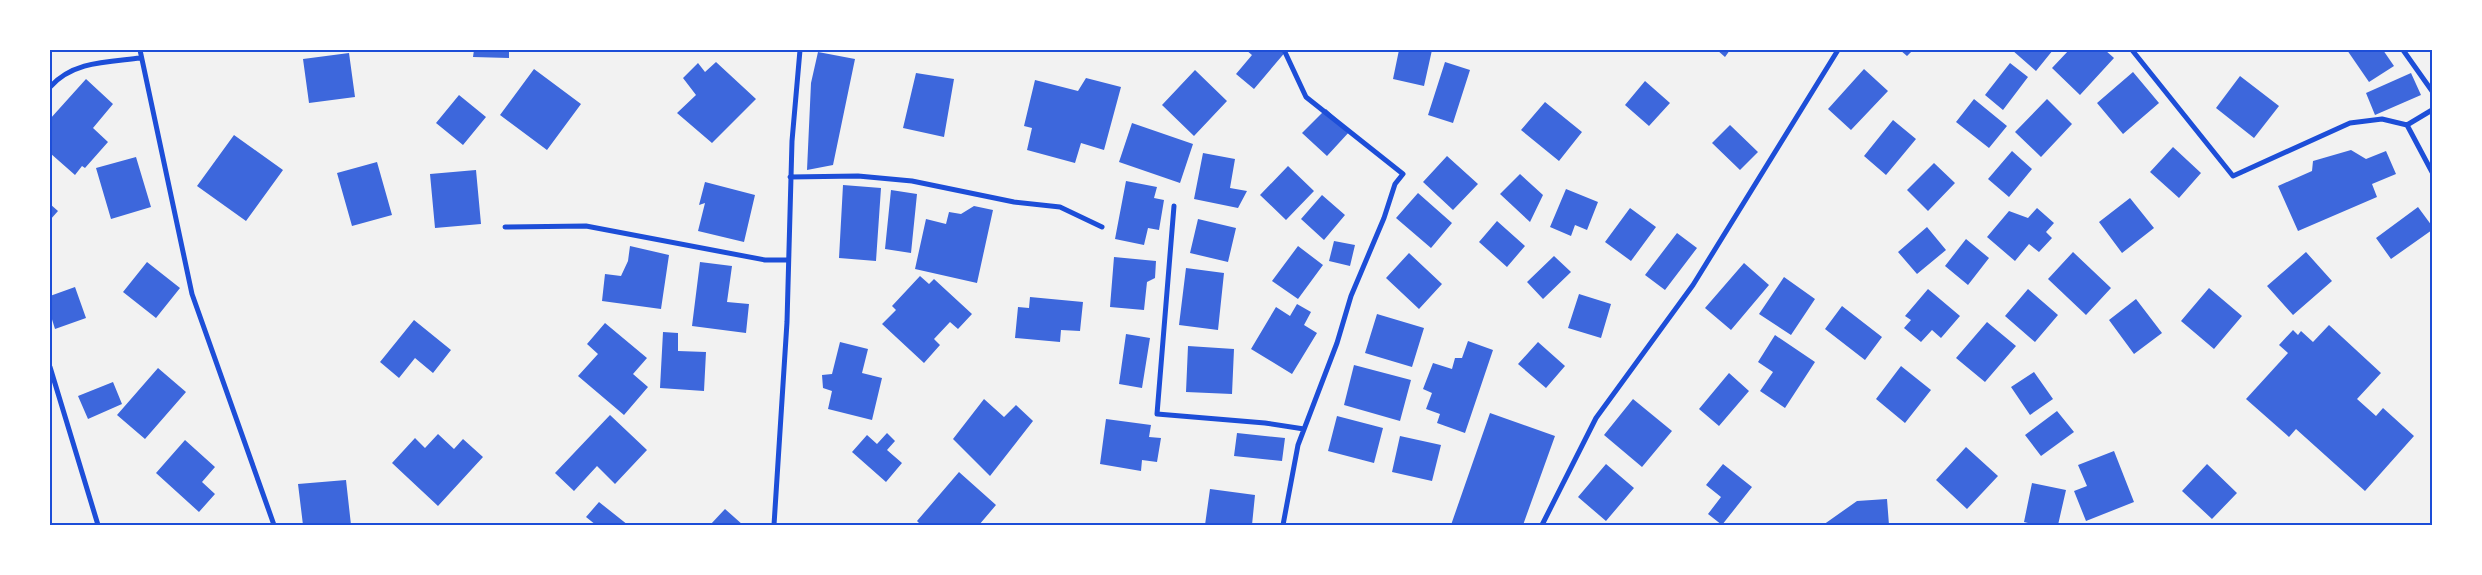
<svg xmlns="http://www.w3.org/2000/svg" width="2482" height="575" viewBox="0 0 2482 575" font-family="'Asap Condensed',sans-serif">
<style>
.building{fill:#3d67dc}
.lines{fill:none;stroke-linecap:round;stroke-linejoin:round}
.minor{stroke:#1d4ed8;stroke-width:5}
.neatline{fill:none;stroke:#1d4ed8;stroke-width:2}
</style>
<rect width="100%" height="100%" fill="#f2f2f2"/>
<path class="building" d="M474,50H509V58L473,57Z
M1246,50H1287L1254,89L1236,74L1252,55Z
M1399,50H1432L1424,86L1393,79Z
M1717,50H1730L1725,57Z
M1900,50H1913L1907,56Z
M2012,50H2053L2036,71Z
M2069,50H2105L2114,58L2080,95L2052,68Z
M2347,50H2383L2394,66L2369,82Z
M818,52L855,59L833,165L807,170L811,83Z
M349,53L355,97L309,103L303,59Z
M716,62L756,99L712,143L677,113L696,95L683,78L698,63L705,72Z
M1445,62L1470,70L1453,123L1428,115Z
M2010,63L2028,77L2003,110L1985,95Z
M534,69L581,104L547,150L500,115Z
M1864,69L1888,91L1851,130L1828,109Z
M1195,70L1227,101L1194,136L1162,105Z
M2133,72L2159,103L2123,134L2097,103Z
M916,73L954,79L944,137L903,128Z
M2411,73L2421,95L2375,115L2366,93Z
M2240,76L2279,106L2254,138L2216,108Z
M1086,78L1121,87L1104,150L1081,143L1075,163L1027,150L1032,128L1024,126L1035,80L1078,91Z
M86,79L113,104L93,128L108,142L85,168L82,166L75,175L50,153V119Z
M1645,81L1670,103L1649,126L1625,105Z
M459,95L486,117L463,145L436,123Z
M1974,99L2007,126L1989,148L1956,122Z
M2047,99L2072,124L2041,157L2015,132Z
M1545,102L1582,132L1559,161L1521,130Z
M1326,109L1350,131L1327,156L1302,133Z
M1893,120L1916,139L1886,175L1864,156Z
M1132,123L1193,144L1180,183L1119,162Z
M1730,125L1758,152L1740,170L1712,143Z
M234,135L283,170L246,221L197,186Z
M2173,147L2201,173L2179,198L2150,172Z
M2351,150L2366,159L2386,151L2396,174L2372,184L2377,197L2298,231L2278,186L2312,171L2313,161Z
M2012,151L2032,169L2009,197L1988,179Z
M1203,153L1235,159L1230,188L1247,191L1238,208L1194,199Z
M1447,156L1478,184L1453,210L1423,182Z
M136,157L151,207L111,219L96,168Z
M377,162L392,215L352,226L337,173Z
M1934,163L1955,183L1928,211L1907,190Z
M1288,166L1314,191L1286,220L1260,195Z
M476,170L481,224L435,228L430,174Z
M1520,174L1543,195L1530,222L1500,194Z
M1126,181L1157,187L1154,198L1164,200L1159,230L1148,228L1144,245L1115,239Z
M705,182L755,195L744,242L698,231L705,203L699,205Z
M843,185L881,188L876,261L839,258Z
M1566,189L1598,202L1587,230L1575,225L1571,236L1550,227Z
M891,190L917,194L911,253L885,249Z
M1418,193L1452,223L1431,248L1396,218Z
M1322,195L1345,215L1324,240L1301,219Z
M2130,198L2154,228L2122,253L2099,222Z
M50,204L58,211L50,220Z
M974,206L993,210L977,283L915,269L926,219L946,224L949,212L961,214Z
M2418,207L2432,226V230L2391,259L2376,238Z
M1630,208L1656,227L1631,261L1605,242Z
M2037,208L2054,223L2046,232L2052,238L2039,252L2029,244L2015,261L1987,237L2009,211L2028,218Z
M1198,219L1236,228L1228,262L1190,253Z
M1497,221L1525,246L1507,267L1479,242Z
M1927,227L1946,250L1917,274L1898,252Z
M1677,233L1697,248L1665,290L1645,275Z
M1966,239L1989,258L1968,285L1945,266Z
M1334,241L1355,245L1350,266L1329,261Z
M630,246L669,255L661,309L602,301L605,274L621,276L628,261Z
M1298,246L1323,265L1298,299L1272,281Z
M2073,252L2111,288L2086,315L2048,279Z
M2306,252L2332,281L2293,315L2267,286Z
M1409,253L1442,284L1419,309L1386,278Z
M1554,256L1571,272L1543,299L1527,282Z
M1114,257L1156,261L1155,278L1147,282L1144,310L1110,307Z
M147,262L180,288L156,318L123,292Z
M700,262L732,266L727,302L749,304L746,333L692,326Z
M1744,263L1769,285L1731,330L1705,308Z
M1186,268L1224,273L1218,330L1179,325Z
M920,276L929,284L934,279L972,314L958,329L950,322L934,339L940,345L924,363L882,324L896,310L892,306Z
M1784,277L1815,299L1791,335L1759,314Z
M75,287L86,318L55,329L50,313V296Z
M2209,288L2242,316L2214,349L2181,321Z
M1928,289L1960,316L1941,338L1932,330L1921,342L1904,328L1911,320L1905,316Z
M2028,289L2058,315L2035,342L2005,316Z
M1579,294L1611,304L1601,338L1568,328Z
M1030,297L1083,302L1080,331L1061,330L1060,342L1015,338L1018,307L1029,308Z
M2136,299L2162,333L2134,354L2109,320Z
M1297,304L1311,312L1304,325L1317,333L1292,374L1251,349L1276,307L1290,316Z
M1842,306L1882,337L1865,360L1825,329Z
M1377,314L1424,328L1412,367L1365,353Z
M414,320L451,350L433,373L415,358L399,378L380,362Z
M1987,322L2016,346L1985,382L1956,358Z
M605,323L647,358L633,374L648,387L624,415L578,376L598,354L587,344Z
M2329,325L2381,373L2357,399L2376,416L2383,408L2414,436L2365,491L2296,429L2289,437L2246,399L2288,353L2279,345L2293,330L2298,335L2301,331L2313,342Z
M663,332L678,333V351L706,352L704,391L660,388Z
M1126,334L1150,338L1142,388L1119,384Z
M1775,335L1815,362L1785,408L1760,391L1773,372L1758,362Z
M1468,341L1493,350L1465,433L1437,423L1440,414L1426,409L1432,393L1423,389L1433,363L1452,369L1455,358H1462Z
M840,342L868,349L862,373L882,378L872,420L828,409L832,391L823,388L822,375L832,374Z
M1538,342L1565,366L1546,388L1518,364Z
M1188,346L1234,349L1232,394L1186,392Z
M1354,365L1411,380L1400,421L1344,405Z
M1901,366L1931,390L1905,423L1876,399Z
M158,368L186,392L145,439L117,415Z
M2034,372L2053,399L2030,415L2011,387Z
M1729,373L1749,391L1719,426L1699,409Z
M113,382L122,404L88,419L78,396Z
M984,399L1004,417L1016,405L1033,421L990,476L953,439Z
M1633,399L1672,431L1642,467L1604,435Z
M2057,411L2074,432L2041,456L2025,435Z
M1490,413L1555,436L1523,525H1451Z
M610,415L647,450L615,484L597,466L574,491L555,473Z
M1337,416L1383,428L1374,463L1328,451Z
M1106,419L1151,425L1149,437L1161,438L1157,462L1142,460L1141,471L1100,464Z
M887,433L895,441L887,450L902,463L886,482L852,452L867,435L877,444Z
M1237,433L1285,438L1282,461L1234,456Z
M438,434L454,449L463,439L483,457L438,506L392,463L415,438L425,448Z
M1400,436L1441,445L1432,481L1392,472Z
M185,440L215,467L202,482L215,494L199,512L156,473Z
M1966,447L1998,476L1967,509L1936,480Z
M2114,451L2134,502L2086,521L2074,491L2087,486L2078,465Z
M1606,464L1634,488L1606,521L1578,497Z
M1723,464L1752,487L1722,525L1708,514L1721,497L1706,485Z
M2207,464L2237,493L2212,519L2182,491Z
M959,472L996,505L979,525H921L917,521Z
M346,480L351,525H303L298,484Z
M2032,483L2066,490L2058,525H2036L2024,522Z
M1210,489L1255,495L1252,525H1205Z
M1887,499L1889,525H1823L1857,501Z
M599,502L628,525H596L586,517Z
M725,509L743,525H710Z"/>
<g class="lines">
<path class="minor" d="M140,50L192,294L274,525
M2132,50L2233,176L2350,123L2382,119L2407,125L2432,110
M2403,50L2432,91
M50,87C73,61 108,62 140,58
M2407,125L2432,172
M790,177L858,176L912,181L1014,202L1060,207L1102,227
M1174,206L1157,414L1265,423L1304,429
M505,227L586,226L765,260H787
M50,367L98,525
M774,525L787,322L792,141L800,50
M1283,525L1298,445L1337,343L1351,296L1384,218L1395,184L1403,174L1306,97L1284,50
M1542,525L1596,418L1693,285L1838,50"/>
</g>
<rect width="2482" height="575" fill="none" stroke="#ffffff" stroke-width="102"/>
<rect x="51" y="51" width="2380" height="473" class="neatline"/>
</svg>
